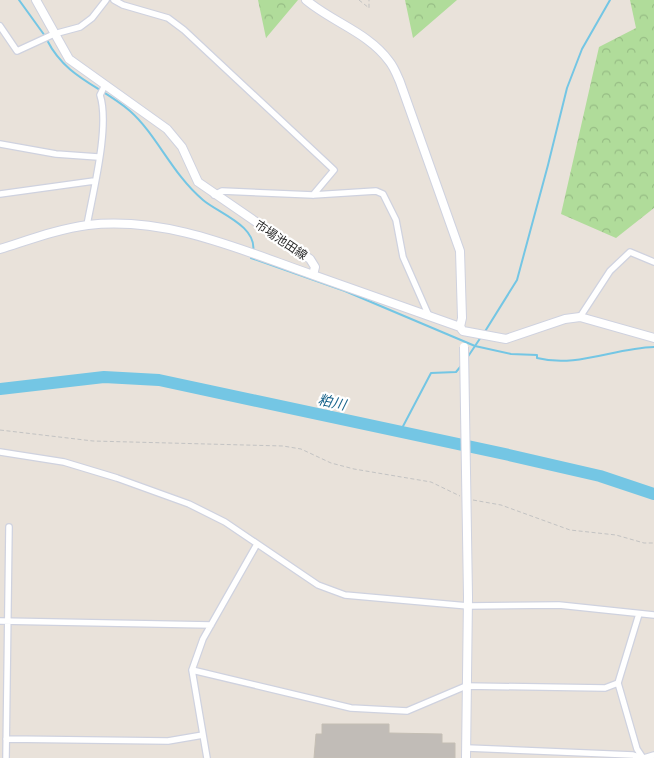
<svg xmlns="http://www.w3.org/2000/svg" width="654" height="758" viewBox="0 0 654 758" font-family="Helvetica,'Noto Sans JP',sans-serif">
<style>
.forest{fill:url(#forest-crowns)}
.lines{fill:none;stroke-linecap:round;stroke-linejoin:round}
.stream{stroke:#74c6e4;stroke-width:2}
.river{stroke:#74c6e4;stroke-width:12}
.building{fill:#c1bcb7;stroke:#c4beb4}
.street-casing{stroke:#cfd2df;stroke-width:8}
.secondary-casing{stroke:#cfd2df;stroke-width:10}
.path{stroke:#c3c3c3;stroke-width:1;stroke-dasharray:4 2.5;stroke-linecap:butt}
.street{stroke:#fff;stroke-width:5.5}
.secondary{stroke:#fff;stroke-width:8}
.secondary-bridge-casing{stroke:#cfd2df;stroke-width:10;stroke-linecap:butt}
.secondary-bridge{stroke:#fff;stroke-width:8}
.labels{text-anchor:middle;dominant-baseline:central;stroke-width:4.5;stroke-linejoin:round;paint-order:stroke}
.street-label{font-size:12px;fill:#272727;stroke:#fff}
.water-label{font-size:14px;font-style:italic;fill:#18638b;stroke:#fff}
</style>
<defs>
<pattern id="forest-crowns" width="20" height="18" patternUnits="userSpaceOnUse" patternTransform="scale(1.25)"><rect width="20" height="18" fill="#b0dc9a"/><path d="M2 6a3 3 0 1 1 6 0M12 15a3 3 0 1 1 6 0" fill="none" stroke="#97bd85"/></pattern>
</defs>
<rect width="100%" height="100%" fill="#e9e2da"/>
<path class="forest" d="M258,0H298L266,38Z
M405,0H457L413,38Z
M630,0H654V208L616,238L561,214L599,47L636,28Z"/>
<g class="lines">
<path class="stream" d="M19,0L45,36
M47,40C66,78 101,86 130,111C157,135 172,174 203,200C218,213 258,226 253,252
M252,256L251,258L345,291L475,346L511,354L537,355V358C577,368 614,348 654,347
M484,333L517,280L548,165L567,88L582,49L610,0
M467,358L481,337
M400,432L431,373L456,372L461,366"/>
<path class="river" d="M0,389L104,377L159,380L509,455L600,476L654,494"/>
</g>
<path class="building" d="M322,724H389V733L442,734V743H455V758H314L316,734H322Z"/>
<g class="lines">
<g class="street-casing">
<path id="street" d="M114,0L123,5L168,18L184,30L334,170L313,195
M0,26L17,51L54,34L80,27L92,18L106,0
M0,144L56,154L98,157
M0,194L94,181
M214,195L222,191L313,195L376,191L383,194L396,220L403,257L429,316
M87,225C93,192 110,126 100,95L105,85
M580,317L610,271L630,252L654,262
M0,452L64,462L117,478L189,504L225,522L318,585L345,595L468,606L559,605L654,615
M639,614L618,683L637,749L643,758
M0,621L211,625
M192,670L351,708L407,711L466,686L605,688L618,683
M6,739L168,741L203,735
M467,748L633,755L642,758
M6,758L9,527
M207,758L192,670L203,639L257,544
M644,758L654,755"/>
</g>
<g class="secondary-casing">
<path id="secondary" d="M36,0L69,59L167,129L182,147L198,182L310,259L315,267L313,275L460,327L463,331L506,339L565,319L580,317L654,338
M306,0C332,22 369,33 389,61C394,67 397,75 400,82L460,251L462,318L460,327
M0,249C29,240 58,229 88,225C167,216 241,250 313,275
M466,758L468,597"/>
</g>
<path class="path" d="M359,0L369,8V0
M0,430L93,441L283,446L301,449L331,463L354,469L431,482L460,496
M473,500L501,505L570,530L616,535L644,543H654"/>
<use href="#street" class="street"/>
<use href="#secondary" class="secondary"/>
<g class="secondary-bridge-casing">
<path id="secondary-bridge" d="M464,347L468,597"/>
</g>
<use href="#secondary-bridge" class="secondary-bridge"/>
</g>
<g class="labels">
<g class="street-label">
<text transform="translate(281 240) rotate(34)">市場池田線</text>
</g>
<g class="water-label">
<text transform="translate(332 402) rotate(12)">粕川</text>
</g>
</g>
</svg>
